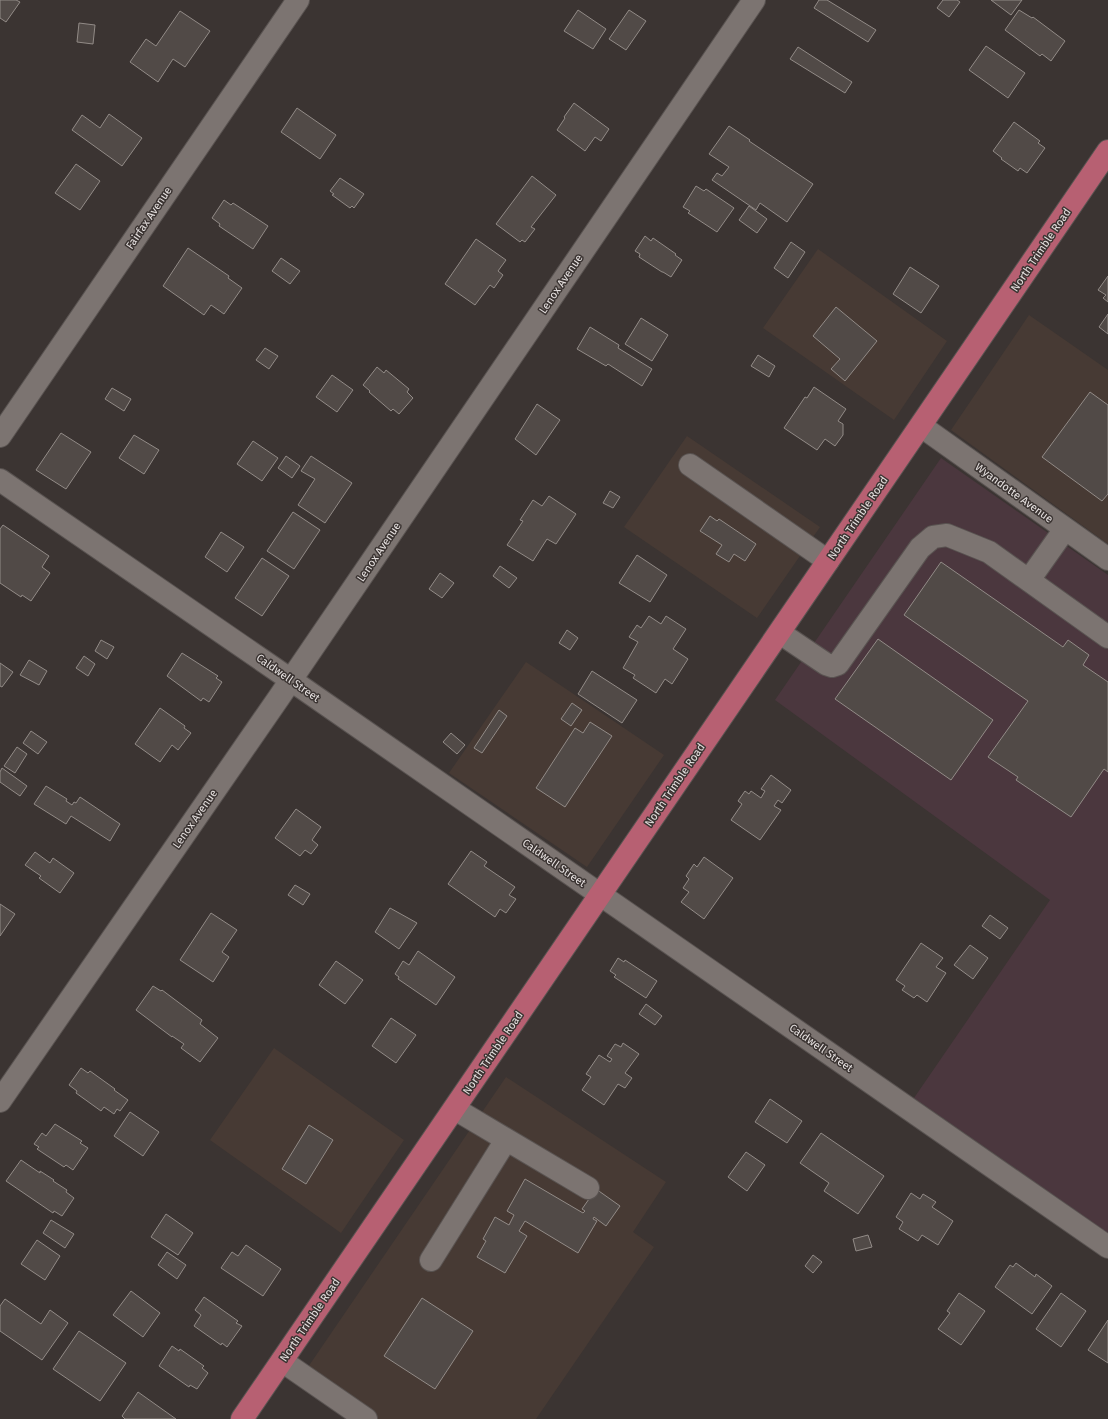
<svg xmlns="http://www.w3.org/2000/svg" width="1108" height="1419" viewBox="0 0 1108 1419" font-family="'Fira Sans',sans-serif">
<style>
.built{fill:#473a34}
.industrial{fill:#4b373e}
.building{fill:#514a47;stroke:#928b87}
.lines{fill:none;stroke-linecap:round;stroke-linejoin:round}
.minor-casing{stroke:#595351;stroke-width:24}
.major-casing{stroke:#595351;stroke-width:24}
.minor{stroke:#7c7471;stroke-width:22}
.major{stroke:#b76072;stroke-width:22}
.labels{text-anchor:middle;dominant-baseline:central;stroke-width:3;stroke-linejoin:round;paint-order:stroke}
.street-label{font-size:11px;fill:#e6e1e0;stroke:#3b3432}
</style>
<rect width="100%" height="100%" fill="#3b3432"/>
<path class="built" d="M818,249L947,341L894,420L763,328Z
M1029,315L1108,370V544L951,430Z
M687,436L820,527L757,618L624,527Z
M526,662L664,755L587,867L449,773Z
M274,1048L404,1140L341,1233L210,1140Z
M506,1077L666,1182L633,1232L654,1247L536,1419H377L306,1370Z"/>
<path class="industrial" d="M941,458L1108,575V1233L914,1098L1050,900L775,700Z"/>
<path class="building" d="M0,0H16L20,2L6,22L0,18Z
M819,0H827L876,30L868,42L814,8Z
M943,0H957L960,2L949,17L937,8Z
M991,0H1022L1011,15Z
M578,10L606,29L593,49L564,31Z
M629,10L646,21L626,50L609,39Z
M1019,10L1032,18L1033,17L1065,41L1051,61L1042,54L1040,56L1005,30Z
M180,11L210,31L185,67L173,59L158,82L130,62L146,39L156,46Z
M79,23L95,25L93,44L77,42Z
M986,46L1025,73L1008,98L969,70Z
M798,47L852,82L845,93L790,59Z
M574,103L609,129L601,141L595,137L585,151L557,130L565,118L564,117Z
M297,108L336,135L320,159L281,132Z
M109,114L142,138L122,166L72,130L82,115L100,128Z
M1014,122L1040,141L1038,143L1045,148L1027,173L1020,168L1018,171L1001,159L1002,158L993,151Z
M729,126L750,140L749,141L813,184L787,222L760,203L756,210L712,180L717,173L722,176L729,167L709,154Z
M76,164L100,181L80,210L55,193Z
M532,176L556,195L531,227L535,229L525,242L522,240L520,242L496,224Z
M340,178L364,194L354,208L352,206L350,208L332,195L334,194L330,191Z
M696,186L704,191L706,189L734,208L717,232L688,213L690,211L683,207Z
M224,200L231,205L233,203L268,226L253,249L219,226L220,224L212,218Z
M749,206L767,219L757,233L739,220Z
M645,236L651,241L653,238L676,254L675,255L682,260L671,277L663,272H662L639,257L640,254L635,251Z
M476,239L506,260L498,271L503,275L494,288L490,285L475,305L445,284Z
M791,242L805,252L788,278L774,268Z
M188,248L229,276L228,278L242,288L224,314L211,305L204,315L163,286Z
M281,258L300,271L290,284L272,271Z
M910,267L939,286L921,313L893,294Z
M1108,276V302L1103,298L1106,295L1098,290Z
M836,307L877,341L845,381L831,369L840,359L813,336Z
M1108,314V334L1099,327Z
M641,318L668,335L652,361L625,344Z
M590,327L619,345L618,348L652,369L642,386L608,364L606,366L577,349Z
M265,348L278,356L269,369L256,360Z
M758,355L775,366L769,377L751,366Z
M377,367L384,373L386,370L409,389L407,392L413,398L399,414L393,409L391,411L369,392L370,391L363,385Z
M332,375L353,390L337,412L316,397Z
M814,387L846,409L838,421L843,424V435L835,446L825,439L817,450L784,428L805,397L807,398Z
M112,388L131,399L124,411L105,399Z
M1090,392L1108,405V494L1102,501L1042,457Z
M537,404L560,420L536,455L515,439Z
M61,433L91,452L66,489L36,470Z
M134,435L159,450L144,474L119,458Z
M253,441L278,458L262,481L237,464Z
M286,456L300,466L292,478L278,468Z
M311,456L352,483L325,523L298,505L315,479L301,471Z
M610,491L620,497L613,508L603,503Z
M549,496L576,514L556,544L547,539L533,561L507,545L523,521L520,520L533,500L542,506Z
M293,512L320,530L294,569L267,551Z
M710,516L717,521L719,519L756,544L745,561L734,554L729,562L716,554L722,545L700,531Z
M3,525L49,556L42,567L50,573L31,601L22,595L21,597L0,583V529Z
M221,532L244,547L227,572L205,557Z
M637,555L667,575L650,602L619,583Z
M262,558L289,576L262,616L235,598Z
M941,562L1063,647L1068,640L1089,655L1083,665L1108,682V772L1104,769L1071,817L1016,780L1018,777L988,757L1028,701L904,615Z
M500,566L517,578L509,588L493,576Z
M440,573L454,583L442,598L429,589Z
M649,616L661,624L666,616L686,629L673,649L688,659L672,684L665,679L656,693L633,678L635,675L623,668L638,642L629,637L637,625L641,628Z
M567,630L578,638L570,650L559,643Z
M878,639L993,720L951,780L835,699Z
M101,640L114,647L107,659L95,651Z
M182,653L218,676L216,678L222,682L209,702L203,698L201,701L167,676Z
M84,656L95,664L88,676L76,668Z
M29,660L47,671L39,685L20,675Z
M0,663L13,672L2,687L0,686Z
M592,671L637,700L622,723L578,694Z
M572,703L582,710L571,726L561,719Z
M160,708L185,726L184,728L191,733L178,750L172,745L160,762L135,744Z
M499,710L507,716L482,753L474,748Z
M590,722L612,736L565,807L536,788L575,728L583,733Z
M31,731L47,742L38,754L23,743Z
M451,733L465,745L457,754L443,742Z
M17,747L27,754L15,773L4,766Z
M2,768L27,786L20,796L0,782V772Z
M771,775L791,790L782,803L778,800L774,806L781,810L760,840L731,820L742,804L738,801L745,791L749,794L751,791L761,798L765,791L761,789Z
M46,786L67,799L66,801L72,805L74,802L76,803L80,797L120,824L110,841L71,816L66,824L34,804Z
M296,809L321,827L312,840L318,845L311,854L305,850L300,856L275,838Z
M471,851L487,862L484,866L515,887L509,895L516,899L506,913L500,909L495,917L448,884Z
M35,852L50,863L53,858L74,873L60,893L39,878L41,876L25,865Z
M704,857L733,878L704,919L681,902L689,892L683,888L689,879L686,876L694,864L697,867Z
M295,885L310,894L303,905L288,895Z
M0,904L15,914L0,936Z
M390,908L417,923L399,949L375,932Z
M211,913L237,930L222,952L229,957L213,982L180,960Z
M990,915L1008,928L1000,939L982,926Z
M921,943L943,958L936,967L946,973L927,1002L917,995L914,998L902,990L905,986L896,980Z
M970,945L988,958L973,979L954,965Z
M418,951L455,977L436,1005L398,979L399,977L395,974L403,961L409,965Z
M618,958L624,962L625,960L657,981L646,998L614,977L616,975L610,971Z
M336,961L363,980L345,1004L319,985Z
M153,986L161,991L162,990L202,1020L200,1024L218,1038L200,1062L181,1048L184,1044L172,1036V1037L136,1010Z
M646,1004L662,1016L655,1025L639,1014Z
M391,1018L416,1035L396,1063L372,1046Z
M623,1043L639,1054L625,1073L632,1078L625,1088L618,1084L604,1105L582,1090L591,1077L586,1074L599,1055L610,1062L612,1059L607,1056L615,1044L621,1047Z
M81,1068L88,1073L90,1071L115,1089L114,1090L128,1100L120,1111L117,1109L114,1114L104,1107L101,1111L76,1093L77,1091L69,1085Z
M770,1099L802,1121L787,1143L755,1122Z
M130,1112L159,1132L143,1156L114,1136Z
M55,1124L82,1141L80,1143L88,1148L73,1170L66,1165L64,1167L37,1149L39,1147L34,1144L42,1133L46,1136Z
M309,1125L333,1140L306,1184L282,1169Z
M821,1133L884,1176L858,1214L824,1191L829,1183L800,1163Z
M746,1152L765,1165L747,1191L728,1177Z
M21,1160L40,1173V1171L54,1180L53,1181L67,1190L66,1192L74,1198L62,1216L54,1211L53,1213L6,1181Z
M525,1179L583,1213L585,1211L582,1209L596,1189L620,1206L606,1226L594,1217L593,1219L597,1221L578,1253L525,1221L519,1231L527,1236L505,1273L477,1257L486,1241L483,1239L495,1217L509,1225L514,1215L507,1211Z
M911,1193L920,1199L923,1194L936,1202L932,1207L953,1221L938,1245L922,1235L918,1241L899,1229L903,1222L896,1217Z
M166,1214L193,1233L178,1255L151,1237Z
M51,1220L74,1234L65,1248L43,1233Z
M868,1235L872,1247L856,1251L853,1239Z
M37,1240L60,1256L45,1280L21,1264Z
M246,1245L281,1269L263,1296L221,1268L232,1252L238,1256Z
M167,1252L186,1265L177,1279L158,1265Z
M813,1255L822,1262L813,1273L805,1266Z
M1016,1263L1035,1277L1036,1274L1052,1286L1032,1314L995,1287L1010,1265L1013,1267Z
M131,1291L160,1313L143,1337L113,1315Z
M959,1293L985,1311L961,1345L938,1329L950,1313L947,1311Z
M1061,1293L1086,1311L1061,1347L1036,1329Z
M204,1297L238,1321L236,1323L242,1326L227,1347L222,1343L221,1345L194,1326L201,1315L195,1310Z
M422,1298L473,1331L435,1389L384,1356Z
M5,1299L41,1324L50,1310L68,1323L42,1360L0,1331V1306Z
M1108,1320V1363L1088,1350Z
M79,1331L126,1363L100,1401L53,1369Z
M172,1346L179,1351L180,1349L204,1366L202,1368L208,1373L197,1389L190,1385L189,1387L159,1366Z
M138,1392L176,1419H125L122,1416Z"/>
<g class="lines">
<g class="minor-casing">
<path id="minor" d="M921,426L1108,559
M0,436L298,0
M690,465L828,561
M0,480L291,680L1108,1247
M1029,580L1065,529
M780,633L826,664L832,666L838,664L920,548L933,537L947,535L989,552L1108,637
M0,1101L280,696L754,0
M455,1109L588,1188
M431,1260L506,1140
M282,1361L366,1419"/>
</g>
<g class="major-casing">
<path id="major" d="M242,1419L1108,151"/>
</g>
<use href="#minor" class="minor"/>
<use href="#major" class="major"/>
</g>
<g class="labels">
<g class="street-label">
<text transform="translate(149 218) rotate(-56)">Fairfax Avenue</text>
<text transform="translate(1041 250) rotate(-56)">North Trimble Road</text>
<text transform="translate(561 284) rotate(-56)">Lenox Avenue</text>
<text transform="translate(1014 493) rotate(36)">Wyandotte Avenue</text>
<text transform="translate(858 518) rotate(-56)">North Trimble Road</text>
<text transform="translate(379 552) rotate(-56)">Lenox Avenue</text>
<text transform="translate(288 678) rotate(35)">Caldwell Street</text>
<text transform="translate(675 785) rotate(-56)">North Trimble Road</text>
<text transform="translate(195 819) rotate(-55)">Lenox Avenue</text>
<text transform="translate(554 863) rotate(35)">Caldwell Street</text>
<text transform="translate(821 1048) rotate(35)">Caldwell Street</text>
<text transform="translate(493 1053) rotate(-56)">North Trimble Road</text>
<text transform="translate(310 1320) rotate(-56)">North Trimble Road</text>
</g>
</g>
</svg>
